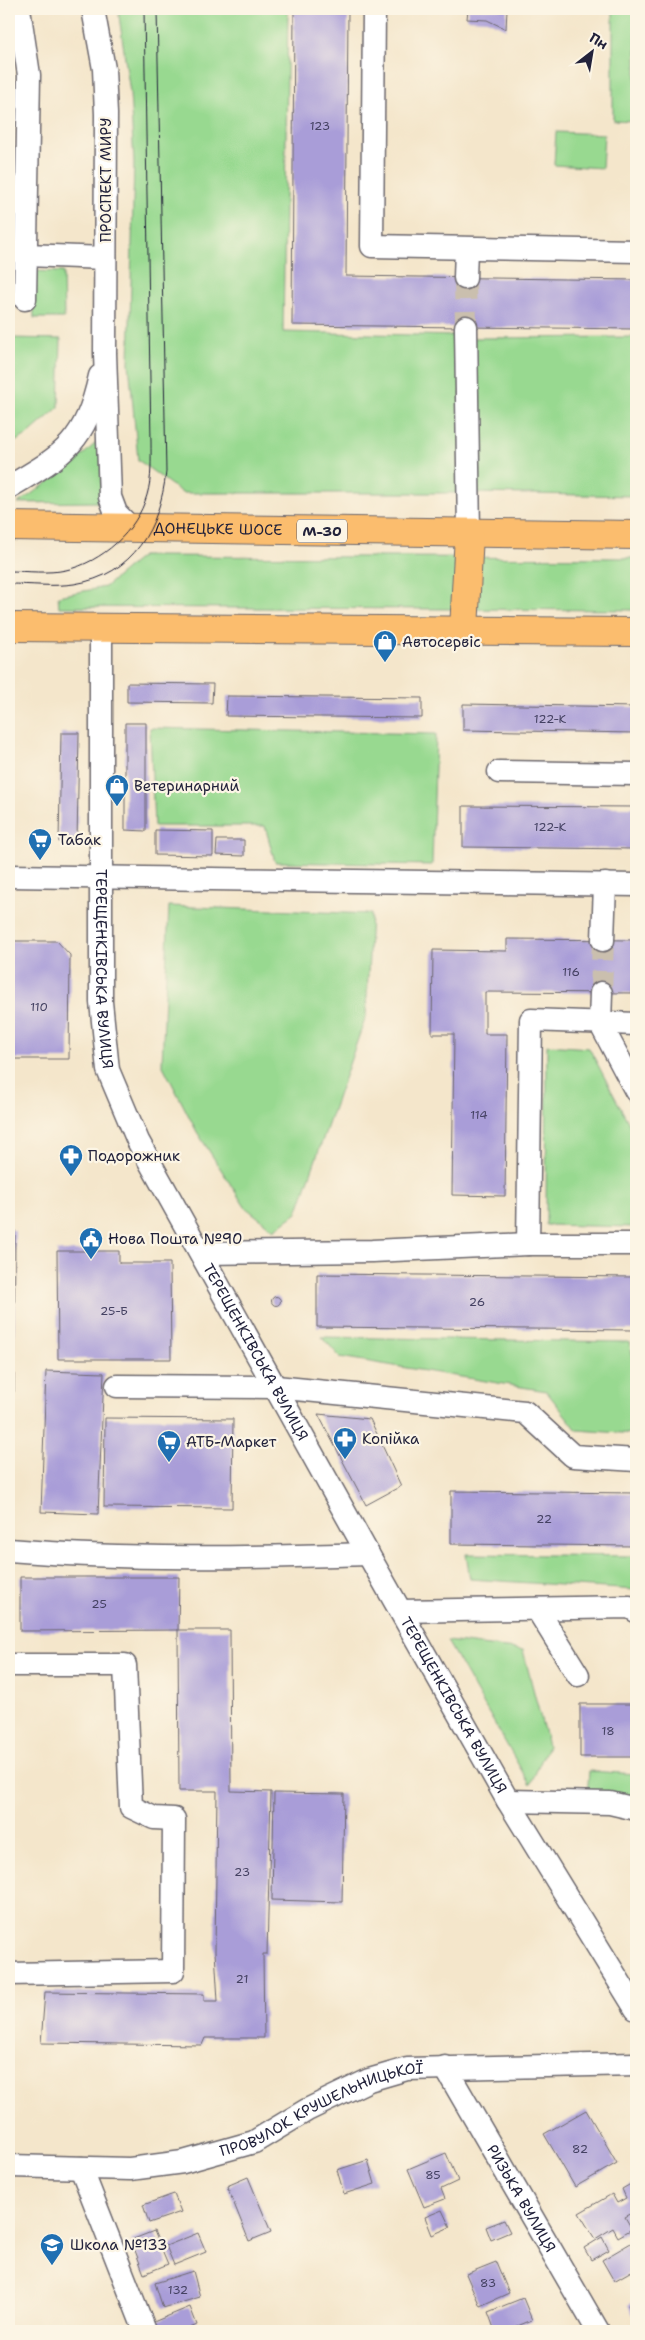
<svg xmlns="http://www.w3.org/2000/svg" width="645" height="2340" viewBox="0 0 645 2340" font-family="'Shantell Sans',sans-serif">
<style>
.green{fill:#98d990;stroke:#5d7e66}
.building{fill:#a99dd8}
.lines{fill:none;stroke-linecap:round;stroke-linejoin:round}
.minor-tunnel{stroke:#cabfae;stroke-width:22;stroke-dasharray:22 11;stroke-linecap:butt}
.minor-casing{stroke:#6c676d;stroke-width:25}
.highway-casing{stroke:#6c676d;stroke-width:30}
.minor{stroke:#fff;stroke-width:22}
.highway{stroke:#fbbd6e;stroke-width:28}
.tram{stroke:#22223b;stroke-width:1}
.labels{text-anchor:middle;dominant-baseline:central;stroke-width:4.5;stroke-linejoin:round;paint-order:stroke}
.number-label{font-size:12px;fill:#444162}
.shield{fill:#fcf5e5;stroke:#63616e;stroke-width:1}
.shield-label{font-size:14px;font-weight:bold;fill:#22223b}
.street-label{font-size:15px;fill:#22223b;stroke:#fcf5e5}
.poi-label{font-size:15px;fill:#22223b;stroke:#fcf5e5;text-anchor:start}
</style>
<rect width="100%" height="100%" fill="#fcf5e5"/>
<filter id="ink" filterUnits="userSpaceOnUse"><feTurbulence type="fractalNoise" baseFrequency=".02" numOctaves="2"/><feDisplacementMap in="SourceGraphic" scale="10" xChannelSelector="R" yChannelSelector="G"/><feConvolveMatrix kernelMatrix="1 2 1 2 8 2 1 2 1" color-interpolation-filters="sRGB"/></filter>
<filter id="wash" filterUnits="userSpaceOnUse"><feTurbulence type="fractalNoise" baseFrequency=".0096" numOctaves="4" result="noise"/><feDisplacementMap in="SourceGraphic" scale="20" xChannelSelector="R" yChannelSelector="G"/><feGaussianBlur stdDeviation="1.12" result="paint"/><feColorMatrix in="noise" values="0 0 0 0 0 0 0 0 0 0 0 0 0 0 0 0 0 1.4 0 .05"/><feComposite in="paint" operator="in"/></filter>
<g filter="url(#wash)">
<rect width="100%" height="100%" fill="#f4e6cb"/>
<path class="green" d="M118,9H288L283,332L459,336L463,493H182L138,460L129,363L134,163L130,93Z
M613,9H636V121L613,120Z
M556,132L604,134L602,168L554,165Z
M33,271L63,272L64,318H34Z
M636,337V496L476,493L473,338Z
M9,338L61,339L59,407L27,435L9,445Z
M102,437L101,502L18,503C48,483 76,463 102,437Z
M142,556L636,558V610L59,607L58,596L105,587Z
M150,728L436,734L432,865L275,862L265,826H154Z
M169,906L371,914L366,1016L297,1213L274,1230L245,1207L197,1132L162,1064Z
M547,1045L589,1048L636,1137V1227L546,1225Z
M322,1337L629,1342L636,1371V1434L577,1430L546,1391L340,1357Z
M466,1554L636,1556V1590L470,1579Z
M447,1641L523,1650L548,1746L530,1785Z
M589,1771L636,1774V1797H587Z"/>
<g id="blocks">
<path class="building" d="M294,9H348L346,276L636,280V329L292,325Z
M468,9H507L506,29L487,20L467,19Z
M127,683L213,684L212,703L127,702Z
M227,696L422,698V718L226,716Z
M463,704L636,707V733L463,730Z
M125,723H146V831L125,830Z
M61,733H79L77,842H59Z
M463,806L636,807V849L463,847Z
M155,830L213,831V856L155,855Z
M217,840H244V856L216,855Z
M507,939L636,940V993L485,992V1034H507L505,1196L452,1195L454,1034H432L433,950L507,951Z
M9,941H57L70,955L69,1059H9Z
M9,1230H15L14,1392H9Z
M57,1251H119V1263H170L171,1359H58Z
M317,1274L636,1277V1330L317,1327Z
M271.5 1301a4.5 4.5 0 1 1 9 0a4.5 4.5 0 1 1-9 0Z
M46,1371L104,1373L98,1514L41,1512Z
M318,1414L370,1419L401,1486L366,1505Z
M105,1418L233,1419L232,1508L104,1507Z
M451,1491L636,1493V1546L451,1544Z
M20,1577H179L178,1630H230L231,1791L271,1792L267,1954H263L264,2038H205L202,2045L41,2043L45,1992L204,1994V2001H218L215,1952L217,1791H179L178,1630L20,1631Z
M580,1704H636V1757H580Z
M274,1793L344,1794L342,1902L272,1900Z
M586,2110L617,2163L575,2187L544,2134Z
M446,2153L458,2181L441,2189L445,2199L424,2207L408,2169Z
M368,2160L375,2184L344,2194L337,2170Z
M248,2177L271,2232L249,2241L227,2186Z
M636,2181V2200L631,2203L636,2211L625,2217L632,2229L618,2237L613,2228L595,2239L579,2213L612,2194L617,2203L626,2198L622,2189Z
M174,2194L181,2212L149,2223L143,2205Z
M442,2210L450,2227L432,2235L425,2217Z
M504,2220L510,2232L491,2240L486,2227Z
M154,2231L168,2264L144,2274L131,2240Z
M198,2233L206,2252L174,2265L166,2246Z
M602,2237L609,2250L591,2260L584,2248Z
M636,2240V2271L635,2269L614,2281L602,2260Z
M496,2262L509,2293L480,2306L466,2274Z
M193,2271L200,2297L163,2308L155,2283Z
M523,2298L532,2320L515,2327L517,2331H495L488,2312Z
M636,2300V2320L628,2305Z
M190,2307L197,2325L183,2331H155L151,2323Z"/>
</g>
</g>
<g filter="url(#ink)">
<use href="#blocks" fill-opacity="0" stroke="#6c676d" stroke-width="1"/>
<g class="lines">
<path class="minor-tunnel" d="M465,278L466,327
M601,993L603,940"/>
<g class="minor-casing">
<g id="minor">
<path d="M19,9L29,75L25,299"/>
<path d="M93,9L104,69L106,114L105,353L110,497L116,513L130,527"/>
<path d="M374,9L372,246L636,251"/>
<path d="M26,255L105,258"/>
<path d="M465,278L466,249"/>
<path d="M466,327L469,534"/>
<path d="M9,487C65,454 85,443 100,376"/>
<path id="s1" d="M101,629V1002L108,1070L138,1141L368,1554L508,1801L636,2009"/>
<path d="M499,772L636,774"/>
<path d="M9,876L636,885"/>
<path d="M603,940L605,884"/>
<path d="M601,993L600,1023L636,1091"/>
<path d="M528,1244L531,1020L636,1024"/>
<path d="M202,1253L372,1251L528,1244H636"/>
<path d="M117,1386L276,1387L525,1412L573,1456L636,1460"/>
<path d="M9,1550C128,1560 248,1558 368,1554"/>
<path d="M537,1609L578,1675"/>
<path d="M401,1611L630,1607L636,1611"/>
<path d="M9,1665H125L131,1807L154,1818L174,1819L173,1971L9,1974"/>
<path d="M508,1801L610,1803L636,1809"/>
<path id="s2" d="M445,2067L598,2331"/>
<path id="s3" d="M9,2166L130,2169L183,2162L254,2142L307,2110L369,2080L407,2069L636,2064"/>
<path d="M81,2168L145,2331"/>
</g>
</g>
<g class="highway-casing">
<g id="highway">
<path id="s4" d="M9,526L636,535"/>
<path d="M9,627L636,632"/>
<path d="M464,630L469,534"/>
</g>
</g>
<use href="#minor" class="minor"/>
<use href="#highway" class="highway"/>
<path class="tram" d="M9,571C27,571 48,574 66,570C102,562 137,531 147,495C152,478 151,460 151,442L144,9
M9,584C30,584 53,587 74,584C134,575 160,527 166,472L157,9"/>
</g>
</g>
<defs>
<g id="shop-pin" transform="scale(1.25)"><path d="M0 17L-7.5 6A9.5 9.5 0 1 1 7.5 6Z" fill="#1f6fb2" stroke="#fcf5e5"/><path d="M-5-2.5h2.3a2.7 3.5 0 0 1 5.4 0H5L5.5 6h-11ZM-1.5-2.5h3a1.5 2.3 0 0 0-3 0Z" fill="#fff"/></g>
<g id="supermarket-pin" transform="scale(1.25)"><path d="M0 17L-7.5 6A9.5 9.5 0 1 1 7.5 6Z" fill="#1f6fb2" stroke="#fcf5e5"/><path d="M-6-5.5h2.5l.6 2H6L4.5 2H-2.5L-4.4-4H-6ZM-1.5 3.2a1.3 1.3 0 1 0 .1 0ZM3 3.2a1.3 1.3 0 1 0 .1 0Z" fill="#fff"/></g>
<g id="pharmacy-pin" transform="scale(1.25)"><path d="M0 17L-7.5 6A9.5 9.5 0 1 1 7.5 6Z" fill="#1f6fb2" stroke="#fcf5e5"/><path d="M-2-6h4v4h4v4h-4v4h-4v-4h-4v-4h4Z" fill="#fff"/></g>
<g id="civic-pin" transform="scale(1.25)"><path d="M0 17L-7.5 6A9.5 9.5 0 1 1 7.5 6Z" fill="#1f6fb2" stroke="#fcf5e5"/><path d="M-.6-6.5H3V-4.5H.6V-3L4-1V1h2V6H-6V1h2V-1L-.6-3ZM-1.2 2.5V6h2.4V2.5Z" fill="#fff"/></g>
<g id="school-pin" transform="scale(1.25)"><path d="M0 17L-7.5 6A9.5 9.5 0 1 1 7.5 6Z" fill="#1f6fb2" stroke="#fcf5e5"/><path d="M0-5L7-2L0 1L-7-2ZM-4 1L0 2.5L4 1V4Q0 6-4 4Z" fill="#fff"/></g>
</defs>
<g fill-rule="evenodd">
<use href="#shop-pin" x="385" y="642"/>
<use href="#shop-pin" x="117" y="786"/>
<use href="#supermarket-pin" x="40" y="840"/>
<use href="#pharmacy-pin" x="71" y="1156"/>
<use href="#civic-pin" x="91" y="1239"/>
<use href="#pharmacy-pin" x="345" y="1439"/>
<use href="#supermarket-pin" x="169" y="1442"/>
<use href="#school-pin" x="52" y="2245"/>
</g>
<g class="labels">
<g class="number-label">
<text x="320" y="126">123</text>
<text x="550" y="719">122-К</text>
<text x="550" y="827">122-К</text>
<text x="571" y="972">116</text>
<text x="39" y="1007">110</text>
<text x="479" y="1115">114</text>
<text x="477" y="1302">26</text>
<text x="114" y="1311">25-Б</text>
<text x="544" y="1519">22</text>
<text x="99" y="1604">25</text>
<text x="608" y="1731">18</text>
<text x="242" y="1872">23</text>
<text x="242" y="1979">21</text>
<text x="580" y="2149">82</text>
<text x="433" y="2175">85</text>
<text x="488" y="2283">83</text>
<text x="178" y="2290">132</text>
</g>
<rect class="shield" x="297" y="519.5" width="50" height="23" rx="4"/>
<g class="shield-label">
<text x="322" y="531">М-30</text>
</g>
<g class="street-label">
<text transform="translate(106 180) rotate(-90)">ПРОСПЕКТ МИРУ</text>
<text stroke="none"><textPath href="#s4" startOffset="209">ДОНЕЦЬКЕ ШОСЕ</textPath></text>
<text stroke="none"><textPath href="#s1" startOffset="340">ТЕРЕЩЕНКІВСЬКА ВУЛИЦЯ</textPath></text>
<text stroke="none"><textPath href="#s1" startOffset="760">ТЕРЕЩЕНКІВСЬКА ВУЛИЦЯ</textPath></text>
<text stroke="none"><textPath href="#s1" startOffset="1165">ТЕРЕЩЕНКІВСЬКА ВУЛИЦЯ</textPath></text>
<text stroke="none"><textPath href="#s3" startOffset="324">ПРОВУЛОК КРУШЕЛЬНИЦЬКОЇ</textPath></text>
<text stroke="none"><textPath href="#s2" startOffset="152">РИЗЬКА ВУЛИЦЯ</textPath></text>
</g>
<g class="poi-label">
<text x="402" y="642">Автосервіс</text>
<text x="134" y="786">Ветеринарний</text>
<text x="58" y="840">Табак</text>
<text x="88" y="1156">Подорожник</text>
<text x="108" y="1239">Нова Пошта №90</text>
<text x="362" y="1439">Копійка</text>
<text x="186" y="1442">АТБ-Маркет</text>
<text x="70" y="2245">Школа №133</text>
</g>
</g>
<rect width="645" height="2340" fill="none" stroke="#fcf5e5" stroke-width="30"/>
<g transform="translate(592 52) rotate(31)" stroke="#fcf5e5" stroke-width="4" paint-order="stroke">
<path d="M0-4L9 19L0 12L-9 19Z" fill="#22223b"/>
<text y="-8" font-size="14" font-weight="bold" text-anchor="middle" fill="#22223b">Пн</text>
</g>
</svg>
